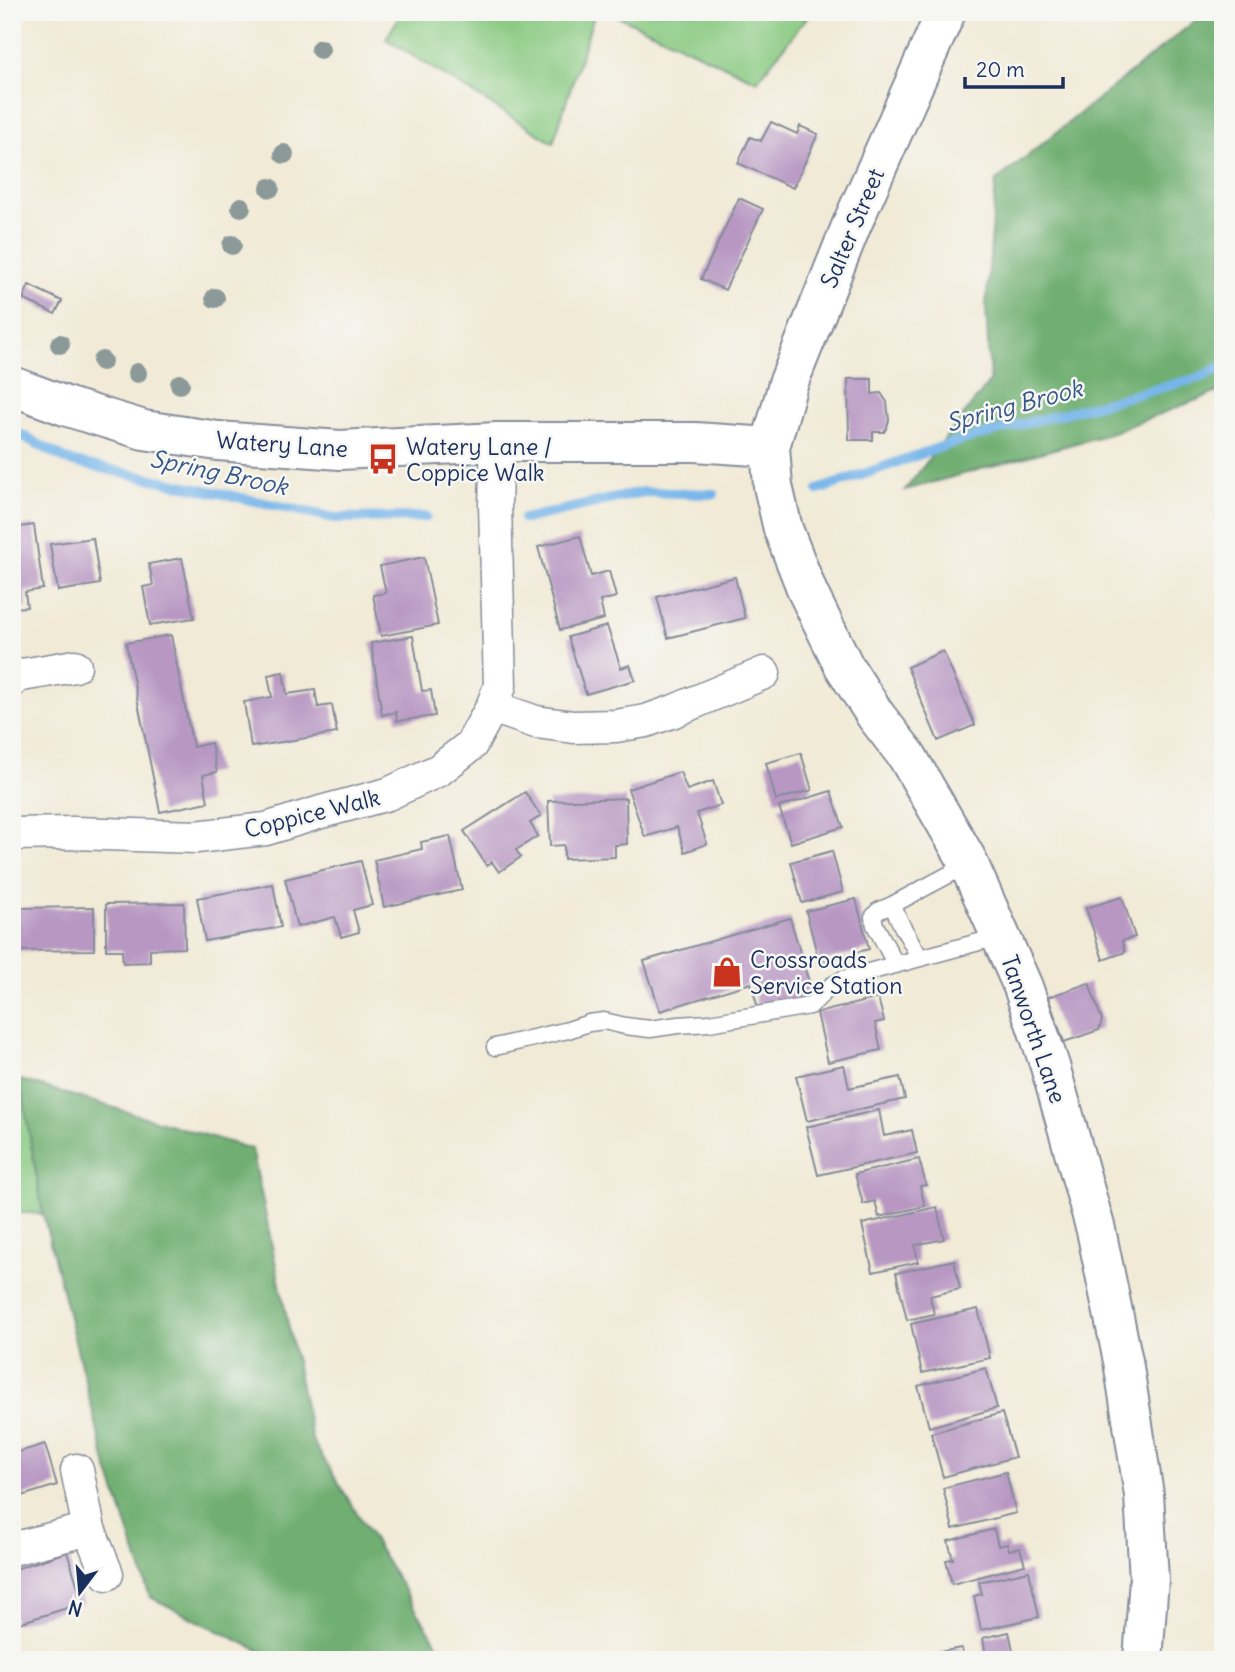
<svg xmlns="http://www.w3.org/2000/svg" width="1235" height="1672" viewBox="0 0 1235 1672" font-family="Delius,sans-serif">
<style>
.green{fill:#8bcb83;stroke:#537d70;stroke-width:2}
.forest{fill:#70af71;stroke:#466f68;stroke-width:2}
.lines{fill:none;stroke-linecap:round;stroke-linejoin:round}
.stream{stroke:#76b5ea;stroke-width:10}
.building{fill:#b897c3}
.lane-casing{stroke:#868c9a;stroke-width:19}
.street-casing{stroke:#868c9a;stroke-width:35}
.secondary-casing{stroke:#868c9a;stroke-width:42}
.lane{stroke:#fff;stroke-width:16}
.street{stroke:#fff;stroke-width:32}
.secondary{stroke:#fff;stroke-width:38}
.tree{fill:#8b9999}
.labels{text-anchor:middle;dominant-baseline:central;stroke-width:5;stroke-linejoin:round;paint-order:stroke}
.street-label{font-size:23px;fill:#1b2f5e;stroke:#f6f6f2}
.poi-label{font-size:23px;fill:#1b2f5e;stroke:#f6f6f2;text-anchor:start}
.water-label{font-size:24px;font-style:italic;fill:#365788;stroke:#f6f6f2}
</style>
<rect width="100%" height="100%" fill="#f6f6f2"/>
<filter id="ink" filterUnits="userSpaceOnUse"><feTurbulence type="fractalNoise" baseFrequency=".0143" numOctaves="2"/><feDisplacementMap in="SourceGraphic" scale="14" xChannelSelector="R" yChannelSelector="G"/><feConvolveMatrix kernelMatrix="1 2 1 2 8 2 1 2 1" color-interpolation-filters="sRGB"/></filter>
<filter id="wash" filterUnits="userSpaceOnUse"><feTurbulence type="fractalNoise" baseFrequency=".00686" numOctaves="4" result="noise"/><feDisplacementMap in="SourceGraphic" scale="28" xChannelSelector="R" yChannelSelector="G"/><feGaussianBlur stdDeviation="1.57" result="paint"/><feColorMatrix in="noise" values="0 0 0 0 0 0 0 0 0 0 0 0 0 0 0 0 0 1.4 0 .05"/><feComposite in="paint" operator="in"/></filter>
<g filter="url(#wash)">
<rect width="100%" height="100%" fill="#f1ead6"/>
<path class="green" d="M402,12H595L553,143L386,39Z
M609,12H811L757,81Z
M12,1078H14L23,1096L43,1214L12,1212Z"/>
<path class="forest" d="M1206,12H1223V390L1105,435L905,490L990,381L986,306L996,181Z
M14,1078L252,1149L312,1440L447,1660H278L150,1597L105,1460L43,1214L23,1096Z"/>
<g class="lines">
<path class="stream" d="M12,430L69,461L335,518L426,517
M818,490L955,442L1202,377L1223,366
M524,519L643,492L714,494"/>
</g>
<g id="blocks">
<path class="building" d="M771,122L797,134L800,126L818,134L793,188L738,163L750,137L761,141Z
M739,198L763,209L725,290L701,279Z
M29,285L62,301L55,314L23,299Z
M848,379H872V394L881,393L887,402L889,420L887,427L884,432H873V440H849Z
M34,525L43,589L25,592L27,607L12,608V528Z
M580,536L591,576L609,571L616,597L600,601L604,619L560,630L538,547Z
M93,538L100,584L58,591L50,544Z
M424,557L438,625L381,636L373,595L386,593L380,566Z
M182,558L194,618L150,625L143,587L153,585L149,564Z
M735,577L745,618L668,638L657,597Z
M607,626L621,668L630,665L635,680L586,694L568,637Z
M171,635L193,747L211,743L217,772L203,775L208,802L160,812L126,643Z
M413,636L422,691L431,690L435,716L397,721L396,712L382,715L371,643Z
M943,651L975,725L938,741L907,667Z
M283,672L287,694L315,690L318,707L332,705L337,733L251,747L244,702L272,697L268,675Z
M801,753L812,790L776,800L766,763Z
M680,772L687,790L713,781L721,805L697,813L707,844L685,852L677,827L645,837L628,789Z
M831,791L843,827L791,843L779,807Z
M525,792L541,816L530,823L538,836L516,850L521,857L499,872L492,862L487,866L464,831Z
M626,798L627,844L615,845V857L564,859V845L550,846L548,801Z
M450,836L462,890L384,907L374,860L422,849L421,842Z
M832,851L843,892L802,903L791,862Z
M361,861L372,905L353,910L359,932L341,937L335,917L297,927L285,879Z
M273,884L281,927L205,941L197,898Z
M1122,897L1135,937L1122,941L1125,952L1103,960L1086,908Z
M856,899L869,949L819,962L806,911Z
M184,903L185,948L150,949V962L123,963L122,950H106V904Z
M94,907V950L15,951L14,908Z
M790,918L813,996L759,1012L751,983L660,1011L644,961Z
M1089,983L1102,1020L1099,1030L1064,1042L1048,997Z
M878,998L884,1021L875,1023L881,1050L828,1062L817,1013Z
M844,1065L849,1088L900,1077L905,1099L807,1121L796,1076Z
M879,1110L884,1136L912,1130L917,1153L818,1175L806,1127Z
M919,1159L926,1185L920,1186L925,1206L879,1217L875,1201L863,1204L855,1174Z
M937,1207L944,1239L915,1245L918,1262L873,1272L862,1224Z
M954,1260L960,1289L930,1296L934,1314L907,1320L896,1273Z
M978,1309L990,1358L922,1373L911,1324Z
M986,1368L997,1408L929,1427L918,1386Z
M1002,1413L1015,1457L943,1477L931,1433Z
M45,1444L57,1485L12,1499V1454Z
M1006,1472L1016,1513L953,1529L943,1488Z
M994,1529L998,1546L1007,1544L1009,1550L1020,1548L1025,1565L952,1584L946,1560L953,1559L948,1541Z
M67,1552L83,1603L16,1624L12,1612V1570Z
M1029,1571L1039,1617L981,1630L974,1596L982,1594L979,1582Z
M1009,1632L1015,1660H974L986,1656L983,1638Z
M961,1648L964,1660H942L940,1652Z"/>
</g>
</g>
<g filter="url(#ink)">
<use href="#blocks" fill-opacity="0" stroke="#868c9a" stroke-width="2"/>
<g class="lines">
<g class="lane-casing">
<path id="lane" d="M892,905L878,911L873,917L875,925L896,965
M920,958L902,926L892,905L969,864
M495,1047L568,1030L589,1023L604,1021L625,1026L650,1029L678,1025L709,1023L810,1006L832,985L843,979L1001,936"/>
</g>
<g class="street-casing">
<path id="street" d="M12,681L16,676L75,666
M492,707L536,722L574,727L616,726L646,721L674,711L764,673
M12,834L74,833L196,837L266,829L321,812L388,794L439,770L471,745L492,707L500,686L495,505L497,442
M77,1470L89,1529L107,1574
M12,1549L89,1529"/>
</g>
<g class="secondary-casing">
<path id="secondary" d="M946,12L852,224L788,384L770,447L773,486L783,529L808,593L844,666L876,716L907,756L966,858L1023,987L1050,1066L1096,1230L1123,1361L1144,1495L1149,1579L1143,1660
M12,386L68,407L144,430L218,441L340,450L497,442H695L770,447"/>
</g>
<use href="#lane" class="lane"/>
<use href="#street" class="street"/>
<use href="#secondary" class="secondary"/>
</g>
<g class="tree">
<circle cx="320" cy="49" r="10"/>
<circle cx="284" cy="154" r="10"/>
<circle cx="270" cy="188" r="10"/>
<circle cx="241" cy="207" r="10"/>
<circle cx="232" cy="245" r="10"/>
<circle cx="215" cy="298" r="10"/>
<circle cx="60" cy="344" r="10"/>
<circle cx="102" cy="361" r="10"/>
<circle cx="137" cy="373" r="10"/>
<circle cx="180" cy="384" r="10"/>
</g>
</g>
<defs>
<g id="bus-bare" transform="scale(2.415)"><path d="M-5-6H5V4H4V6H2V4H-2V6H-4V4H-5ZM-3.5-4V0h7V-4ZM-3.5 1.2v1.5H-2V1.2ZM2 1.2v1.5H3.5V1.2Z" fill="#c8321e" stroke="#f6f6f2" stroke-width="2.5" paint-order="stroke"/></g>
<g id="shop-bare" transform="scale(2.415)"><path d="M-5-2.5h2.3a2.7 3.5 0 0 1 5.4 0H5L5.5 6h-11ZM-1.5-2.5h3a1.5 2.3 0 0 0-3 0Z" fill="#c8321e" stroke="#f6f6f2" stroke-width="2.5" paint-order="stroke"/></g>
</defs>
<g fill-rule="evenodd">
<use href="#bus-bare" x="383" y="459"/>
<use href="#shop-bare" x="727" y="972"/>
</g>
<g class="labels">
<g class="street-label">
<text transform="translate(852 228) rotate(-67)">Salter Street</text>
<text transform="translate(282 444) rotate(4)">Watery Lane</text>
<text transform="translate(312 813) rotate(-14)">Coppice Walk</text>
<text transform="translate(1034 1029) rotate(71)">Tanworth Lane</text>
</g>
<g class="poi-label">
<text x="406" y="446">Watery Lane /<tspan x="406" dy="26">Coppice Walk</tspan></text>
<text x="750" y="959">Crossroads<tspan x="750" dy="26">Service Station</tspan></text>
</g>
<g class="water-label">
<text transform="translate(1014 405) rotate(-15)">Spring Brook</text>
<text transform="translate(219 472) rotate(12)">Spring Brook</text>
</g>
</g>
<rect width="1235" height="1672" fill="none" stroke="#f6f6f2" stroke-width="42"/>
<g transform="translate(80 1592) rotate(196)" stroke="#f6f6f2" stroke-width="5" paint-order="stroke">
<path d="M0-5L12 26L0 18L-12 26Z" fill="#1b2f5e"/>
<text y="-10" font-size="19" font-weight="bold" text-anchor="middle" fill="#1b2f5e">N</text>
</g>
<path d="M965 77v10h98v-10" fill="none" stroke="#1b2f5e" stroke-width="3.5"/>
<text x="976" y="77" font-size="21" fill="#1b2f5e" stroke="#f6f6f2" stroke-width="5" paint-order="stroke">20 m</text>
</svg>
